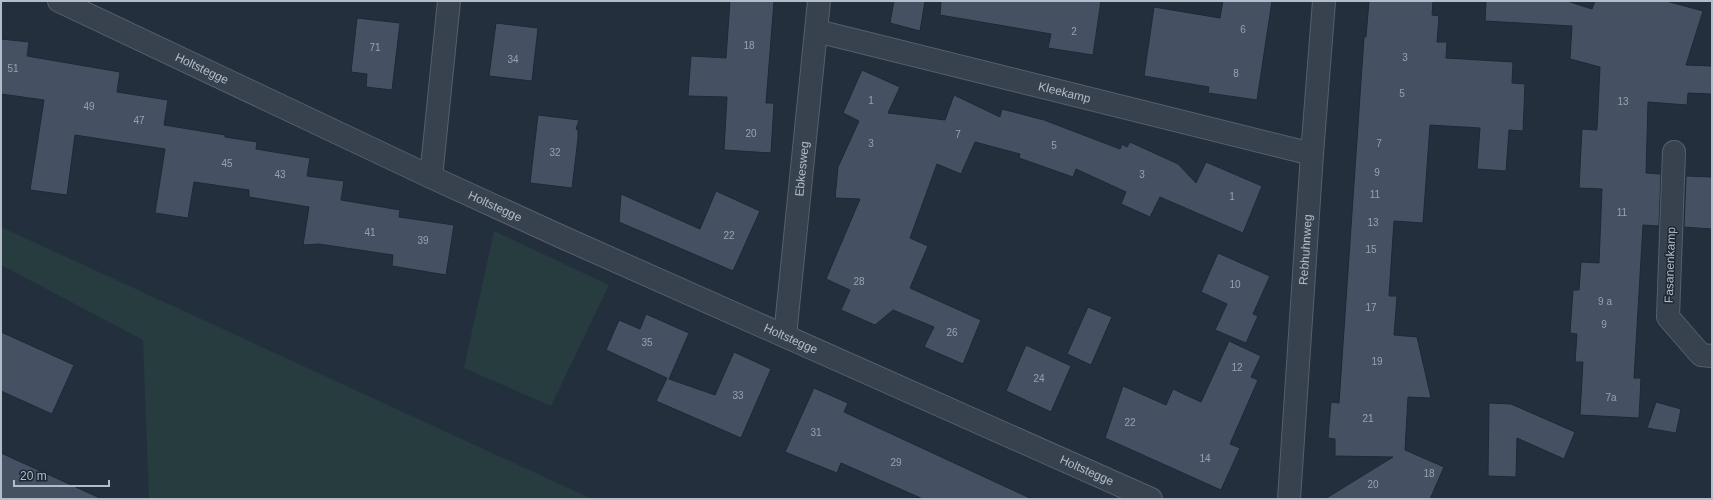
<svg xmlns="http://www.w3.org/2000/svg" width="1713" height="500" viewBox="0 0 1713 500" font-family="Arial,sans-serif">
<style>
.green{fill:#263c3f}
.building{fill:#455162;stroke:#1f2835}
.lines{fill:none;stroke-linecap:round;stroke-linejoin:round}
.street-casing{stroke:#565f6c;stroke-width:24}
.street{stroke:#38414e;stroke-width:22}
.labels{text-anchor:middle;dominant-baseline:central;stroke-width:3;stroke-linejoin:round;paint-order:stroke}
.number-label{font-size:10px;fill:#98a1af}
.street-label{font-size:12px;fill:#b4bcc9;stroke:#1d2633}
</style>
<rect width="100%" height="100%" fill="#242f3e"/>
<path class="green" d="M1,227L592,499H149L143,340L1,265Z
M494,231L609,285L551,406L464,368Z"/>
<path class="building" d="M730,1H774L766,103H774L771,153L724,150L727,97L688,96L691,56L726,58Z
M894,1H925L920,31L890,23Z
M941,1H1101L1093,55L1048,48L1051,34L940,15Z
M1223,1H1272L1257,100L1208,93L1209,87L1144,76L1154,7L1220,18Z
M1369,1H1433L1432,15L1439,16L1437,42H1447L1446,58L1513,62L1512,83L1525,84L1523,131L1509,130L1506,171L1477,169L1480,128L1430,125L1423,223L1394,221L1389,296H1397L1394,335L1417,337L1431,398L1408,397L1405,450L1444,467L1430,499H1325L1393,457L1335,456V439L1328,438L1331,402L1339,403L1364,37H1366Z
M1486,1H1567L1592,9L1595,1H1666L1703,11L1686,65L1712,66V94L1688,93L1687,105L1648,102L1646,173L1661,174L1659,226L1643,225L1634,378H1641L1639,418L1580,415L1583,362H1575L1577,334L1570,333L1573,290H1579L1581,262L1599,263L1602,189L1579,188L1582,129L1597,130L1600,67L1570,59L1572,26L1485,21Z
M357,18L400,23L392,90L366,87L367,74L351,72Z
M496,23L538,28L532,81L489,76Z
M1,39L29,42L27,56L120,72L117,92L168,100L164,125L225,135V137L257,142L256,149L310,158L307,176L344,181L341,200L400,210L399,217L454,225L446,275L392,266L393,255L319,244L303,245L309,207L249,197V190L194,182L188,218L155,213L165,149L75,135L67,195L30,190L44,100L1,94Z
M862,70L900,87L888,113L945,120L954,95L1000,117L1002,109L1044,120L1120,149L1122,144L1127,147L1130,142L1178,164L1196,183L1206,162L1262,186L1243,233L1160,197L1150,217L1121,204L1126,192L1076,169L1073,177L1019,158L1020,154L975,142L961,174L937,164L910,238L928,246L910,288L981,320L963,364L924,347L934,327L893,310L875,325L841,310L850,290L826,279L860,199L835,198L838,167L859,121L843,113Z
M538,115L579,120L576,129L578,130V138L572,188L530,183Z
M1686,176L1712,177V229L1684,227Z
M716,191L760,211L733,271L619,222L621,194L700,229Z
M1218,253L1270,276L1253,314L1258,316L1246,343L1215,330L1227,304L1201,292Z
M1088,307L1112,317L1091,365L1067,354Z
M646,314L689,333L669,379L715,395L734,352L771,369L741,438L656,401L667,378L606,350L619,320L640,329Z
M1,332L74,365L52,414L1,391Z
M1229,341L1261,356L1251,377L1258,380L1230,444L1240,448L1221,490L1105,438L1123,386L1166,405L1173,389L1201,402Z
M1026,345L1071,366L1051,412L1006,391Z
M814,388L848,403L844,412L1032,499H923L841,463L837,473L785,452Z
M1656,402L1681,409L1676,433L1647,428Z
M1489,403L1511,404L1575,432L1564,459L1517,438L1516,477L1488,476Z
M1,453L102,499H1Z"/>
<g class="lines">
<g class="street-casing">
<g id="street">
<path id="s1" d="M59,1L431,177L562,237L1151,499"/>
<path id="s2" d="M817,31L1312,154"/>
<path d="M1674,152L1668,317L1701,355L1712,356"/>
<path d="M431,177L449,1"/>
<path id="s3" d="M785,336L819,1"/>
<path id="s4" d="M1289,499L1312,154L1324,1"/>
</g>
</g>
<use href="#street" class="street"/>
</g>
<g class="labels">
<g class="number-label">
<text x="1243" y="29">6</text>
<text x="1074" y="31">2</text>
<text x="749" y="45">18</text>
<text x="375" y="47">71</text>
<text x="1405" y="57">3</text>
<text x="513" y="59">34</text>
<text x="13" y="68">51</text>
<text x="1236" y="73">8</text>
<text x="1402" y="93">5</text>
<text x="871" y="100">1</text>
<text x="1623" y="101">13</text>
<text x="89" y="106">49</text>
<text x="139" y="120">47</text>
<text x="751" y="133">20</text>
<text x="958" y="134">7</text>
<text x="871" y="143">3</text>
<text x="1379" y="143">7</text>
<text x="1054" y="145">5</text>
<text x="555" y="152">32</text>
<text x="227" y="163">45</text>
<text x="1377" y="172">9</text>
<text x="280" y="174">43</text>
<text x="1142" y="174">3</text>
<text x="1375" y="194">11</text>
<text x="1232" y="196">1</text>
<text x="1622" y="212">11</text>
<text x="1373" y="222">13</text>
<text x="370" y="232">41</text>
<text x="729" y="235">22</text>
<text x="423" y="240">39</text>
<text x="1371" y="249">15</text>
<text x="859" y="281">28</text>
<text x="1235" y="284">10</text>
<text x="1605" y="301">9 a</text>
<text x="1371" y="307">17</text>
<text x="1604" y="324">9</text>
<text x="952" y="332">26</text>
<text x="647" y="342">35</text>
<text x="1377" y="361">19</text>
<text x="1237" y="367">12</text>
<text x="1039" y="378">24</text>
<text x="738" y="395">33</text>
<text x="1611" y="397">7a</text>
<text x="1368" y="418">21</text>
<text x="1130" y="422">22</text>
<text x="816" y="432">31</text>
<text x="1205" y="458">14</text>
<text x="896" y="462">29</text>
<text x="1429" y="473">18</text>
<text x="1373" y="484">20</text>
</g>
<g class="street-label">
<text stroke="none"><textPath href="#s1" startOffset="158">Holtstegge</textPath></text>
<text stroke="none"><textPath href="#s2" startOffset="255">Kleekamp</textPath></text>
<text stroke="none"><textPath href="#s3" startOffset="168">Ebkesweg</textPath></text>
<text stroke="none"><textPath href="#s1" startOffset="482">Holtstegge</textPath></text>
<text stroke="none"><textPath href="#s4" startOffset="250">Rebhuhnweg</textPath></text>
<text transform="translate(1670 265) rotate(-88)">Fasanenkamp</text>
<text stroke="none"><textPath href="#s1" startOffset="806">Holtstegge</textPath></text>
<text stroke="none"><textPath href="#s1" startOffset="1130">Holtstegge</textPath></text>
</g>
</g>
<rect width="1713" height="500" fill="none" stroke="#b4bcc9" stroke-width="4"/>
<path d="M14 480v6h95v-6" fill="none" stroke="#b4bcc9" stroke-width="2"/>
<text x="20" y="480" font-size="12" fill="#b4bcc9" stroke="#1d2633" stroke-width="3" paint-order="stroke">20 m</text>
</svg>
